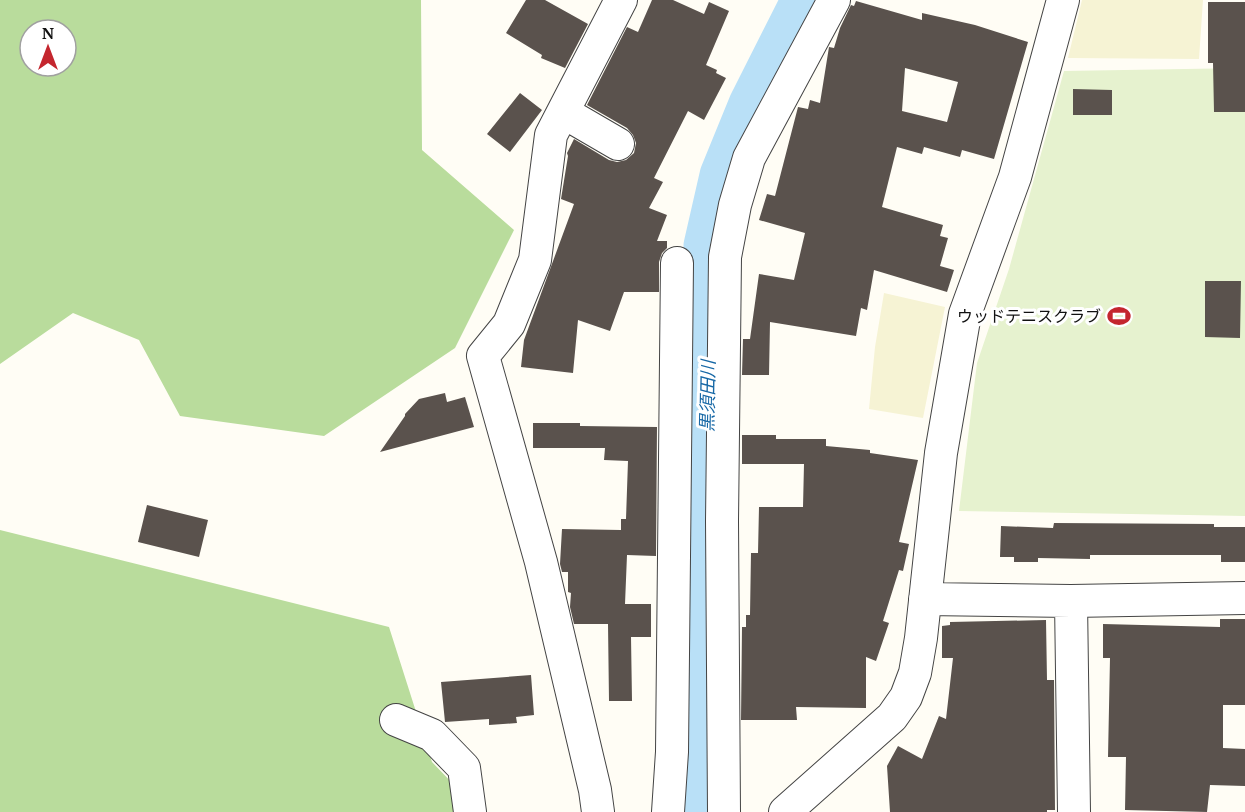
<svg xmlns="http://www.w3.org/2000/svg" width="1245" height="812" viewBox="0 0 1245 812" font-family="'PT Serif','Noto Sans JP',serif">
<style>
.farmland{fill:#f6f3d4}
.forest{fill:#b9dc9c;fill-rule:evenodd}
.pitch{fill:#e6f2cf}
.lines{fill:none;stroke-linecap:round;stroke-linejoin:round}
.river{stroke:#b9e0f7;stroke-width:51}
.building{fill:#5a524d;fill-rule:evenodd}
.minor-casing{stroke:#444;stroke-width:34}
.minor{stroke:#fff;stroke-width:32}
.labels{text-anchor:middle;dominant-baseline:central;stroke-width:6;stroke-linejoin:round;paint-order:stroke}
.poi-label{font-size:16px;fill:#111;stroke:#fff;text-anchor:end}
.water-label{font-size:18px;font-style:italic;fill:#1768a6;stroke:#fff}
</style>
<rect width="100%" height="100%" fill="#fffdf5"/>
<path class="farmland" d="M1082,0H1203L1199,59L1068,58Z
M884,293L945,307L923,418L869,409L875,347Z"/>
<path class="forest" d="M0,0H421L422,150L514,230L455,348L324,436L180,416L139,340L73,313L0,364ZM30,30H66V66H30Z
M0,530L389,627L432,762L480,812H0Z"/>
<path class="pitch" d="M1245,68V516L959,511L977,363L1009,269L1064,71Z"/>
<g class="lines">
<path class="river" d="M699,812L709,246L725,176L754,105L807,0"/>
</g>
<path class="building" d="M526,0H545L588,24L565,68L541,58L542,55L506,33Z
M652,0H673L704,14L709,2L729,11L706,65L717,70L716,73L726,78L704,120L688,111L654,178L663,182L649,208L667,215L657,241H667V248L662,253L659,262V292H624L610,331L578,320L573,373L521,367L524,340L574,204L561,199L568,156L567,153L574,139L609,160L617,162L626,160L634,153L636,143L633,135L627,128L587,105L627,27L638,32Z
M856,1L922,20V13L975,25L1028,42L994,159L962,150L960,157L924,147L922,154L897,147L882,207L943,225L940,236L948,238L940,266L954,270L947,292L874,270L867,310L861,308L856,336L770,322L769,375H742L743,339H750L759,274L794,280L805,233L759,220L767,194L775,196L798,107L808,109L810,100L820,103L829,47L834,48L840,28L851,5L854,6ZM905,68L958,82L947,122L902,111Z
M1208,2H1245V112H1214L1213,63H1208Z
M1073,89L1112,90V115H1073Z
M520,93L542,110L510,152L487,134Z
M1205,281H1241L1240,338L1205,337Z
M445,393L447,402L465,397L474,427L380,452L405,416V414L419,399Z
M533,423H580V426L657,427L656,556L627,555L625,604H651V637H631L632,701H609L608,624H574L570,607L571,593L568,592V572H562L560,564L562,529L621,530V519H626L628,461L604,460L605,448H533Z
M742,435H776V439H826V446L870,450V453L918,460L899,542L909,544L903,571L899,570L883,621L889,623L876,661L866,657V708L796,707L797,720H741L742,627H746V615H750L751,553H758L759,507H803L804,464H742Z
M147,505L208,520L199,557L138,542Z
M1054,523L1214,524V527H1245V562H1221V555H1090V559L1038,558V562H1014V557H1000L1001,526L1053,528Z
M1220,619H1245V705H1223V748L1245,749V786L1210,785L1207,812L1125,810L1126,757H1108L1110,658H1103V624L1220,627Z
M1046,620L1047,680H1054L1055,810H1047V812H890L887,766L898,746L922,759L939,716L946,719L953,658H942V626L950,625V622Z
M531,675L534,715L516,717L517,723L489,725V719L445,722L441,682Z"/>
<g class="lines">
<g class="minor-casing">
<path id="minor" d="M563,112L618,144
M925,599L1071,601L1245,598
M1071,601L1074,812
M396,720L432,735L464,768L470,812
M598,812L595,790L541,562L483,356L509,324L535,260L551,135L621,0
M668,812L672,752L677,263
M724,812L722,521L725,257L735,205L749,158L834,0
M785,812L892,717L906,697L915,673L921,638L941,453L965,314L1015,177L1063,0"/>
</g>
<use href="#minor" class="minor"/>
</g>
<defs>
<g id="stadium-bare" transform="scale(1.8)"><path d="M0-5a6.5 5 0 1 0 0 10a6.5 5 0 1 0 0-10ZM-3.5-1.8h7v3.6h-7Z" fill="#c4262e" stroke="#fff" stroke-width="2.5" paint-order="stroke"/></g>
</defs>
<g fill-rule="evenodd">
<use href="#stadium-bare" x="1119" y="316"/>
</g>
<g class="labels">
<g class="poi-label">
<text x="1101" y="316">ウッドテニスクラブ</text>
</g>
<g class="water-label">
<text transform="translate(707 396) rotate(-89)">黒須田川</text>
</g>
</g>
<g transform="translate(48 48)"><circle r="28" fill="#ffffff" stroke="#a0a0a0" stroke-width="1.5"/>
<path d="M0-4.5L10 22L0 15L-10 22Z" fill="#c4262e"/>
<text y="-9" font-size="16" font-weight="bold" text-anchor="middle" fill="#111111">N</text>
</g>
</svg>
